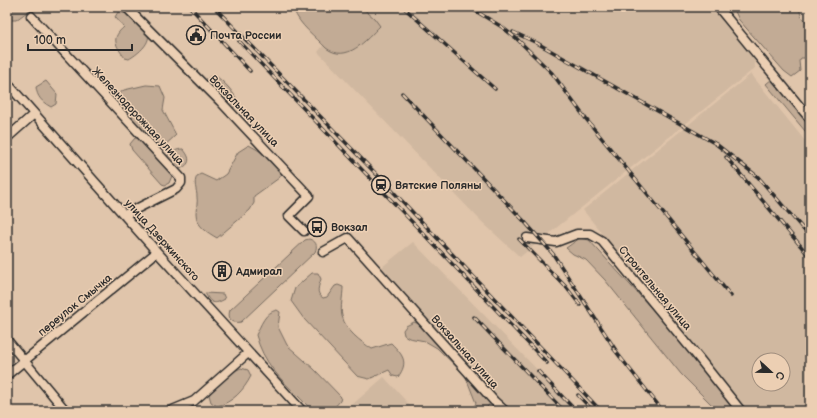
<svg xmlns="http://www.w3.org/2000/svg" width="817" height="418" viewBox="0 0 817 418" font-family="'Balsamiq Sans',sans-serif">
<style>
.built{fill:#d0b8a0;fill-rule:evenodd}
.green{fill:#c2ab95;stroke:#766b60}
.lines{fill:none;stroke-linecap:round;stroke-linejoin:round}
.minor-casing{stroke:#2b2b2b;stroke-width:11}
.minor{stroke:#eccfb3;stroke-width:8}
.rail-casing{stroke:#2b2b2b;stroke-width:3.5}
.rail{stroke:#eccfb3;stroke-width:2;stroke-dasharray:6;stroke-linecap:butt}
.labels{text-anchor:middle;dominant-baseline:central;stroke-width:3;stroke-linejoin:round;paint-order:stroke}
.poi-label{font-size:11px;font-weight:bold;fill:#2b2b2b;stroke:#eccfb3;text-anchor:start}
.street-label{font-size:11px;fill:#2b2b2b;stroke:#eccfb3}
</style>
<rect width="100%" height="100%" fill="#e0c5ab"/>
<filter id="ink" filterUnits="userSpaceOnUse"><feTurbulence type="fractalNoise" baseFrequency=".025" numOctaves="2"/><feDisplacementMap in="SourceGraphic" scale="8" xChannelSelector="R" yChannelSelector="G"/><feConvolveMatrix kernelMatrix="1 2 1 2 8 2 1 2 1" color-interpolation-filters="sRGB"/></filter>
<g filter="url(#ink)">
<path class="built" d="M354,7H714L754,55L755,68L520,257L481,221L318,52Z
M751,74L810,147V411H744L583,210ZM759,360H783V384H759Z
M413,242L556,389L577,411H508L382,267Z
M384,377L415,411H345Z"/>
<path class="green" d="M7,7H34L16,20H10L7,25Z
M297,7H361L374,18L380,26C366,40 347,64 326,48C316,37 299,25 294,10Z
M733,7H799L801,16L810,26V58H801L799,61L800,71L792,77L784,71L739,20Z
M118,12C121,13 125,13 127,14C133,17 146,29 148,34C151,44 136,55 129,59L125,58C115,45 111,38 124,27L115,17Z
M214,75C224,81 236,94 239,105L232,108L207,83L209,77Z
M772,79L810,124V137L766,84Z
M46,81L57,94L56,104L51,107C42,102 37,97 36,87Z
M146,85L160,86L165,98L163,110L176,135L162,148L131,119L113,98L124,90Z
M135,138L140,139C146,147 156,163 168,155C174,152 176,149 183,149C194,161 188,167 174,171L169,183L165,185L162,184L132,150L130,144Z
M249,145C261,151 270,159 281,167L282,174L279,178L254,196V203L250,210L217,238C207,232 196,226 196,213C196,208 198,202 197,197C197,189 193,184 197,176L201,174L216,181L226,174L238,152Z
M580,238L589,240L715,378L738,411H718L681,374L605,280L586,260L573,254L566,248Z
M309,239C316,241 318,245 315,252L241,322C232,324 227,319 230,310L305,240Z
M312,273H318L321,279C319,286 315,293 323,298L327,297L335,286L338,285L343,287C343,296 340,308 342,316C346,331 360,341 372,349L391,343C403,355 409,362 398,377L393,376L389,370L369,379L357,376L304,319L291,301L295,288Z
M205,293L223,294L225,299C214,305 211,304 205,293Z
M277,310L280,312L278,327L287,345L314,369L341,397L340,401L332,410C328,411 321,412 316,411C310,409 304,402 299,397C280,379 263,362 256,335C261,325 265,312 277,310Z
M414,322L427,327L491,402L484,411H472L476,403L465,375L437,348L425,341L409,338L404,335L403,330L406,326Z
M241,368L248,370L251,376C244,390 232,403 217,406L211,402L209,395C216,384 229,373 241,368Z"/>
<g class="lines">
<g class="minor-casing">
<path id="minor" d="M126,7L220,101L309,196L289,216L304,231
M718,7L810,119
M31,16L181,178V183L176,189L124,215
M7,83L157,252L302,411
M7,138L34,114
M527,238L556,242L577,234H590L602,241L698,357L741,411
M323,252L348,238L494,401L505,411
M7,340L66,411
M7,375L157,252
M170,411L194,401L248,353"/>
</g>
<use href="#minor" class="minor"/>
<g class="rail-casing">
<path id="rail" d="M190,7L250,71
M214,7L384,182L601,411
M403,7L495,89
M469,7L502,27L517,39L552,73L586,119L731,296
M513,32L537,43L716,144L758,177L810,237
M239,41L547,363
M402,93L524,221L553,254L617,352
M726,157L810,257
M519,239L566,287L580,305
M474,317L564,411
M613,348L663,411
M538,371L576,411
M578,395L593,411"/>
</g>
<use href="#rail" class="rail"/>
</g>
</g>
<defs>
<g id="civic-ring" transform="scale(1)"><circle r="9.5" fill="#eccfb3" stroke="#2b2b2b" stroke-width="1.5"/><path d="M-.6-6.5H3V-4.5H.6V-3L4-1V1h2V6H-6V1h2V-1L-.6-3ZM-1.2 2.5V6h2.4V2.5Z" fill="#2b2b2b"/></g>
<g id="station-ring" transform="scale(1)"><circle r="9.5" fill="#eccfb3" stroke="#2b2b2b" stroke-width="1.5"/><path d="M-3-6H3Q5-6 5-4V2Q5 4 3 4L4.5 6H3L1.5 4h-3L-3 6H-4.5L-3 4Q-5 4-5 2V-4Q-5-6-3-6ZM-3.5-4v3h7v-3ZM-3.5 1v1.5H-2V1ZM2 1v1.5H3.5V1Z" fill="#2b2b2b"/></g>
<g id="bus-ring" transform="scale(1)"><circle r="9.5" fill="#eccfb3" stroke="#2b2b2b" stroke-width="1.5"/><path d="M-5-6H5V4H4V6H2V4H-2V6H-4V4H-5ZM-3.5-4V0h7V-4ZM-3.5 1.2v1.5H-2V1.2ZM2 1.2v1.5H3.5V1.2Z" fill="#2b2b2b"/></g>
<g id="building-ring" transform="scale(1)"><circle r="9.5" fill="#eccfb3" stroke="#2b2b2b" stroke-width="1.5"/><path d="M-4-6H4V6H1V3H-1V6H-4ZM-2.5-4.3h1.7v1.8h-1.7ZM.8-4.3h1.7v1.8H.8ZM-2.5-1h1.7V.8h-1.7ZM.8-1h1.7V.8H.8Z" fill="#2b2b2b"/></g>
</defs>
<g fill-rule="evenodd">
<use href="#civic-ring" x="196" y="35"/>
<use href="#station-ring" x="381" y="185"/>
<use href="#bus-ring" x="317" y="227"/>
<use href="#building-ring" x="222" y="271"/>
</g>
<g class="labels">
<g class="poi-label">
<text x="210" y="35">Почта России</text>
<text x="395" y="185">Вятские Поляны</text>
<text x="331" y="227">Вокзал</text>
<text x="236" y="271">Адмирал</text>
</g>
<g class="street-label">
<text transform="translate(244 111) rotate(46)">Вокзальная улица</text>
<text transform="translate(138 116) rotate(47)">Железнодорожная улица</text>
<text transform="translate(162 240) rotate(48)">улица Дзержинского</text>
<text transform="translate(655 288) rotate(50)">Строительная улица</text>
<text transform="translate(75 305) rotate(-39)">переулок Смычка</text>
<text transform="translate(465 352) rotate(48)">Вокзальная улица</text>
</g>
</g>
<rect width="817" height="418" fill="none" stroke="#eccfb3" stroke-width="24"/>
<rect x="12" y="12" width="793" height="394" fill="none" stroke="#2b2b2b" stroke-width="1.5" filter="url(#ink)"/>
<g transform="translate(771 372) rotate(112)"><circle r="19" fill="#eccfb3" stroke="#9f8d7d"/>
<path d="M0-3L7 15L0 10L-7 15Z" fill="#2b2b2b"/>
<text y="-6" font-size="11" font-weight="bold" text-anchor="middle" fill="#2b2b2b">С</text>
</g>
<path d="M28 44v6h104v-6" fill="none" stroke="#2b2b2b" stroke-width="2"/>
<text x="34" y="44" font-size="12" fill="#2b2b2b" stroke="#eccfb3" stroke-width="3" paint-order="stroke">100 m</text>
</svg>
